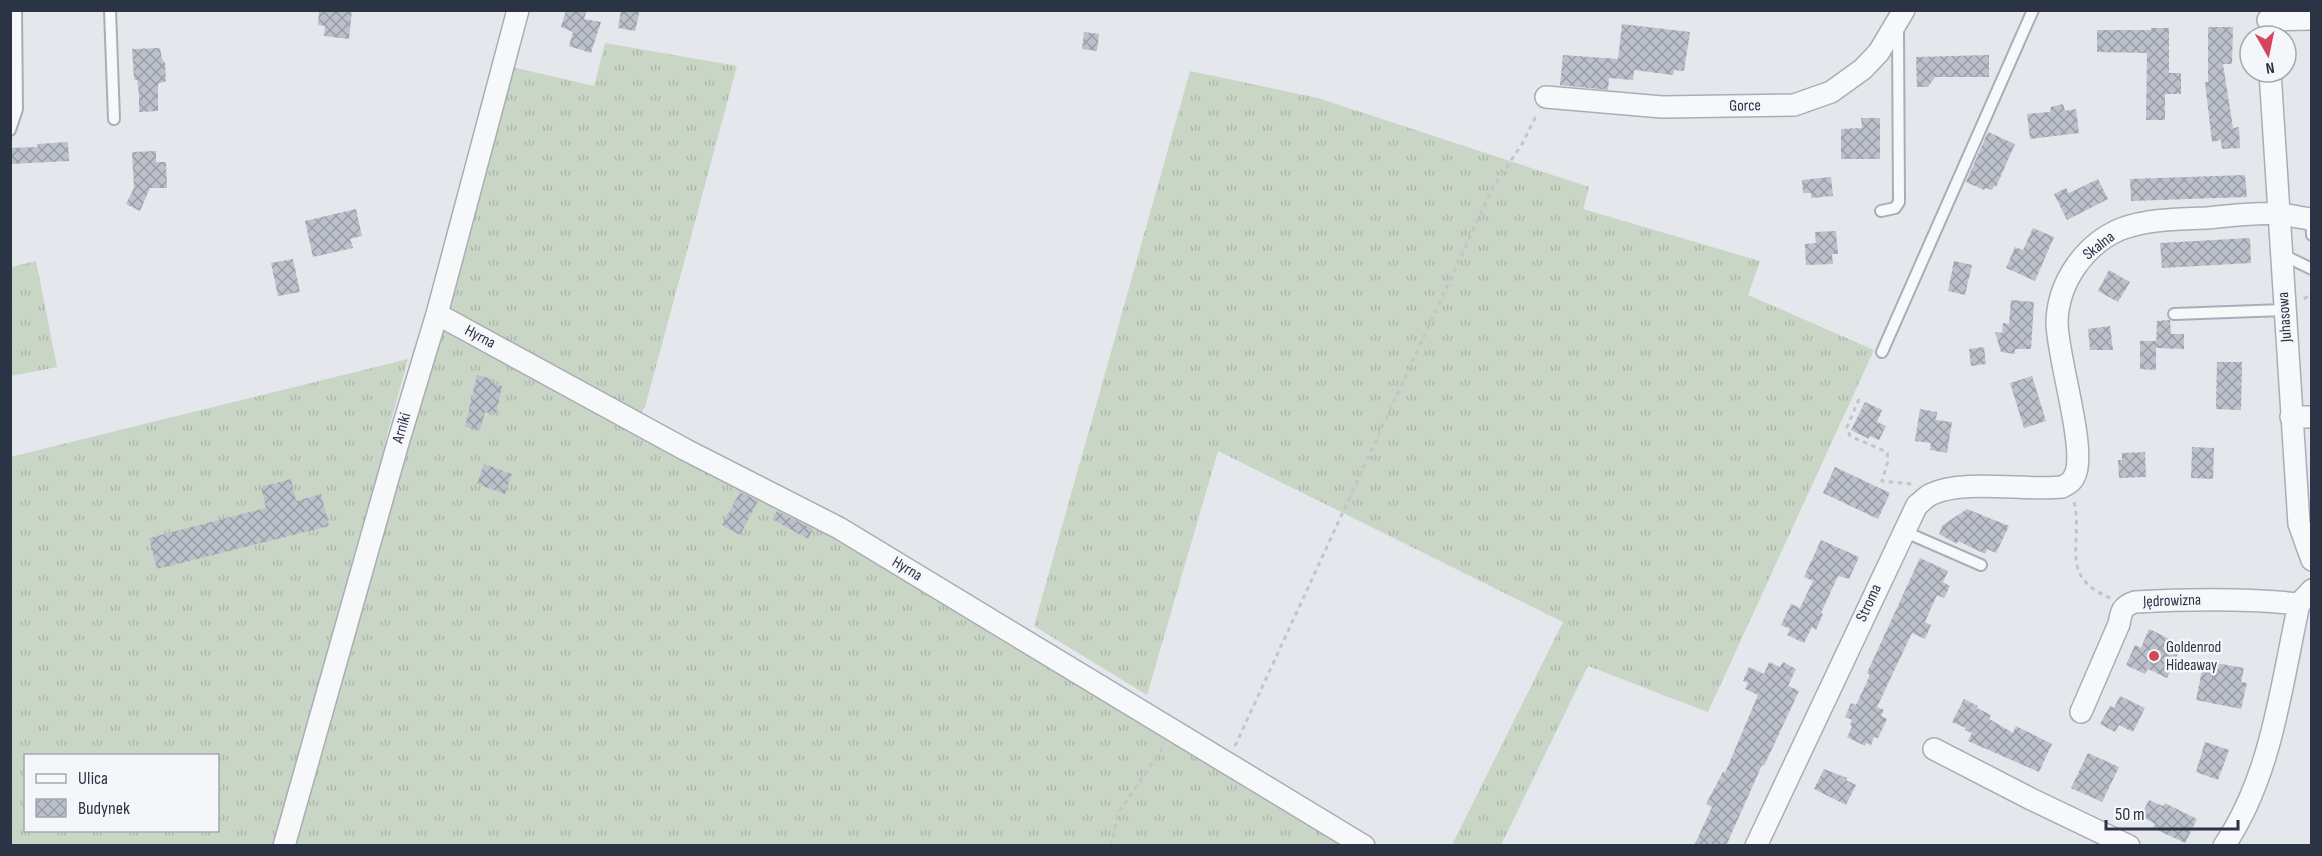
<svg xmlns="http://www.w3.org/2000/svg" width="2322" height="856" viewBox="0 0 2322 856" font-family="'Sofia Sans Condensed',sans-serif">
<style>
.grass{fill:url(#grass-tufts);fill-rule:evenodd}
.building{fill:url(#building-cross-hatch)}
.lines{fill:none;stroke-linecap:round;stroke-linejoin:round}
.lane-casing{stroke:#a8aeb7;stroke-width:14}
.street-casing{stroke:#a8aeb7;stroke-width:24}
.path{stroke:#c2c5cb;stroke-width:3;stroke-dasharray:4.5 4.5;stroke-linecap:butt}
.lane{stroke:#f7f8fa;stroke-width:10}
.street{stroke:#f7f8fa;stroke-width:21}
.poi-dot{fill:#d4465b;stroke:#f4f6f9;stroke-width:2}
.labels{text-anchor:middle;dominant-baseline:central;stroke-width:5;stroke-linejoin:round;paint-order:stroke}
.street-label{font-size:16px;fill:#2a3445;stroke:#f4f6f9}
.poi-label{font-size:16px;fill:#2a3445;stroke:#f4f6f9;text-anchor:start}
</style>
<defs>
<pattern id="grass-tufts" width="24" height="20" patternUnits="userSpaceOnUse" patternTransform="scale(1.5)"><rect width="24" height="20" fill="#c9d6c5"/><path d="M3 7l-1-3M5 7V3M7 7l1-3M15 17l-1-3M17 17v-4M19 17l1-3" fill="none" stroke="#adb8ab"/></pattern>
<pattern id="building-cross-hatch" width="8" height="8" patternUnits="userSpaceOnUse" patternTransform="scale(1.5)"><rect width="8" height="8" fill="#bbc0ca"/><path d="M0 0l8 8M0 8l8-8" fill="none" stroke="#989da6"/></pattern>
</defs>
<rect width="100%" height="100%" fill="#e4e7ec"/>
<path class="grass" d="M605,43L737,66L645,407L636,420L1349,845H11L10,457L408,359L384,446L397,443L504,65L594,86ZM26,756H218V830H26Z
M1190,71L1318,98L1589,187L1583,209L1760,261L1748,295L1874,350L1708,712L1588,666L1501,845H1452L1563,622L1218,451L1147,695L1034,626Z
M36,261L57,367L11,376V267Z"/>
<path class="building" d="M319,10H352L349,39L324,36L325,26L318,25Z
M566,10H587L584,19L601,22L591,53L569,46L573,32L561,27Z
M621,10H640L635,31L618,28Z
M1622,24L1690,32L1684,71L1674,70L1673,75L1634,70L1633,80L1609,78L1608,90L1560,85L1563,55L1618,59Z
M2208,27H2233L2232,64H2223L2233,128L2239,127L2240,148L2222,149L2221,140L2212,142L2205,82H2208Z
M2151,28H2169V73H2181V94H2165V120H2146L2147,53L2097,52V30H2151Z
M1084,32L1099,34L1097,51L1082,49Z
M160,48L162,59L165,63L166,81L158,84V111L139,112V94L137,80L134,79L132,49Z
M1989,55V77H1935L1928,87H1917L1916,57Z
M2063,104L2065,111L2076,109L2079,133L2030,139L2027,114L2050,112L2051,107Z
M1861,118H1880V159H1841V129L1862,128Z
M1988,132L2015,144L1996,187L1994,186L1992,190L1986,188L1984,190L1966,182Z
M68,142L69,161L10,164V148L38,147L37,144Z
M156,151V162H166L167,188H150L140,211L126,204L134,188L132,152Z
M2245,175L2247,197L2131,201L2130,179Z
M1831,177L1833,196L1811,198V193H1803L1802,180Z
M2098,179L2108,199L2067,220L2054,194L2066,188L2069,193Z
M356,209L362,236L350,239L353,248L313,257L305,221Z
M2033,228L2054,237L2035,281L2006,268L2015,247L2023,250Z
M1836,231L1838,254H1832L1833,264L1806,265L1805,244L1816,243L1815,232Z
M2250,238L2251,263L2162,268L2160,243Z
M293,259L300,292L278,296L271,263Z
M1954,261L1972,265L1965,295L1948,291Z
M2109,270L2130,282L2118,302L2098,291Z
M2011,300L2034,302L2031,349H2015V354L2001,352L1995,332L2002,333L2003,323L2009,324Z
M2170,320L2171,334H2184V349L2156,348L2157,321Z
M2110,326L2113,350H2090L2088,329Z
M2140,341H2156V370L2140,369Z
M1984,347L1986,364L1971,366L1969,349Z
M2217,362H2242L2241,410L2216,409Z
M477,375L492,379V383L502,386L496,414L485,412L480,430L465,427Z
M2032,376L2046,421L2024,428L2010,383Z
M1865,402L1882,410L1877,422L1886,426L1879,440L1870,436L1869,439L1851,430Z
M1920,409L1937,412L1936,420L1952,422L1947,453L1930,450L1931,443L1915,441Z
M2192,447L2214,448L2213,479L2191,478Z
M2145,452L2146,477L2119,478L2118,460H2122V453Z
M484,464L512,474L505,494L477,484Z
M1835,467L1890,493L1878,519L1823,493Z
M291,479L296,501L321,494L329,526L157,569L149,538L266,508L261,487Z
M740,492L758,501L740,535L722,525Z
M1967,509L2009,526L1996,553L1987,549L1985,554L1958,541L1957,544L1939,534L1943,525Z
M777,511L813,529L808,539L772,519Z
M1821,540L1859,557L1849,579L1838,576L1821,613L1823,614L1816,630L1812,627L1804,643L1787,635L1790,629L1781,625L1791,604L1800,608L1813,581L1804,577Z
M1920,558L1948,571L1943,582L1950,586L1944,598L1937,595L1925,622L1931,625L1925,639L1912,633L1877,707L1884,710L1881,716L1887,719L1878,738L1874,737L1871,745L1866,743L1865,746L1847,737L1852,727L1850,725L1852,720L1845,717L1851,703L1856,705L1870,675L1867,673Z
M2149,629L2182,645L2167,678L2148,669L2145,674L2126,665L2135,645L2141,648Z
M2204,661L2244,668L2241,682L2247,683L2241,709L2196,700Z
M1769,662L1780,667L1783,662L1796,669L1788,686L1799,691L1764,766L1762,765L1726,846H1694L1712,807L1706,804L1723,772L1725,773L1758,695L1745,689L1748,683L1743,681L1749,667L1764,674Z
M2120,696L2145,708L2133,732L2119,725L2115,732L2100,724L2110,706L2114,708Z
M1964,699L1978,706L1977,708L1991,715L1989,719L2013,733L2016,726L2052,744L2039,772L1968,741L1972,733L1965,730L1966,728L1952,722Z
M2205,742L2229,750L2218,780L2196,772Z
M2088,753L2119,767L2102,802L2071,788Z
M1824,769L1847,778L1846,780L1856,785L1846,805L1814,789Z
M2149,800L2163,806L2165,803L2197,819L2185,843L2153,828L2155,824L2141,816Z"/>
<g class="lines">
<g class="lane-casing">
<path id="lane" d="M110,10L114,119
M10,130L17,109L16,10
M1881,211L1895,208L1899,202L1898,29
M2311,219L2312,235
M2281,254L2312,269
M2174,314L2284,310
M1882,352L2033,10
M1903,531L1981,565"/>
</g>
<g class="street-casing">
<path id="street" d="M2268,20L2312,19
M2270,72L2299,524L2312,560
M1546,97L1662,107L1794,105L1831,92L1863,69L1879,52L1904,10
M437,314L686,450L839,528L1364,846
M2291,417H2312
M2081,712L2119,624C2121,612 2122,606 2135,602C2190,599 2245,598 2299,604
M1934,749L2031,799L2129,846
M284,846L398,443L437,314L518,10
M1756,846L1917,505C1922,502 1926,496 1932,494C1963,479 2026,491 2062,487C2068,484 2072,482 2075,475C2087,449 2057,357 2057,322C2058,282 2085,244 2121,229C2149,219 2178,219 2207,218C2231,216 2256,212 2280,214C2290,215 2301,218 2312,219
M2224,846C2272,775 2281,686 2299,604L2312,590"/>
</g>
<path class="path" d="M2304,299L2312,293
M1859,399L1847,427L1850,436L1887,452L1888,461L1882,481L1912,484
M2074,502C2084,545 2057,575 2110,598
M1235,746L1492,189L1522,144L1537,114
M1111,846L1118,813L1164,746"/>
<use href="#lane" class="lane"/>
<use href="#street" class="street"/>
</g>
<circle class="poi-dot" cx="2154" cy="656" r="6"/>
<g class="labels">
<g class="street-label">
<text transform="translate(1745 106) rotate(-1)">Gorce</text>
<text transform="translate(2099 246) rotate(-38)">Skalna</text>
<text transform="translate(2285 317) rotate(-94)">Juhasowa</text>
<text transform="translate(480 337) rotate(28)">Hyrna</text>
<text transform="translate(402 428) rotate(-74)">Arniki</text>
<text transform="translate(907 569) rotate(31)">Hyrna</text>
<text transform="translate(2172 601) rotate(-2)">Jędrowizna</text>
<text transform="translate(1869 603) rotate(-65)">Stroma</text>
</g>
<g class="poi-label">
<text x="2166" y="647">Goldenrod<tspan x="2166" dy="18">Hideaway</tspan></text>
</g>
</g>
<rect width="2322" height="856" fill="none" stroke="#2a3445" stroke-width="24"/>
<rect x="24" y="754" width="195" height="78" fill="#f4f6f9" stroke="#a3a8b1" stroke-width="1.5"/>
<rect x="36" y="774" width="30" height="9" fill="#f7f8fa" stroke="#a3a8b1" stroke-width="1.5"/>
<text x="78" y="784" font-size="18" fill="#2a3445">Ulica</text>
<rect x="36" y="799" width="30" height="18" fill="url(#building-cross-hatch)" stroke="#a3a8b1" stroke-width="1.5"/>
<text x="78" y="814" font-size="18" fill="#2a3445">Budynek</text>
<g transform="translate(2268 54) rotate(171)"><circle r="28" fill="#f4f6f9" stroke="#a3a8b1" stroke-width="1.5"/>
<path d="M0-4.5L10 22L0 15L-10 22Z" fill="#d4465b"/>
<text y="-9" font-size="16" font-weight="bold" text-anchor="middle" fill="#2a3445">N</text>
</g>
<path d="M2106 820v9h132v-9" fill="none" stroke="#2a3445" stroke-width="3"/>
<text x="2115" y="820" font-size="18" fill="#2a3445" stroke="#f4f6f9" stroke-width="4.5" paint-order="stroke">50 m</text>
</svg>
